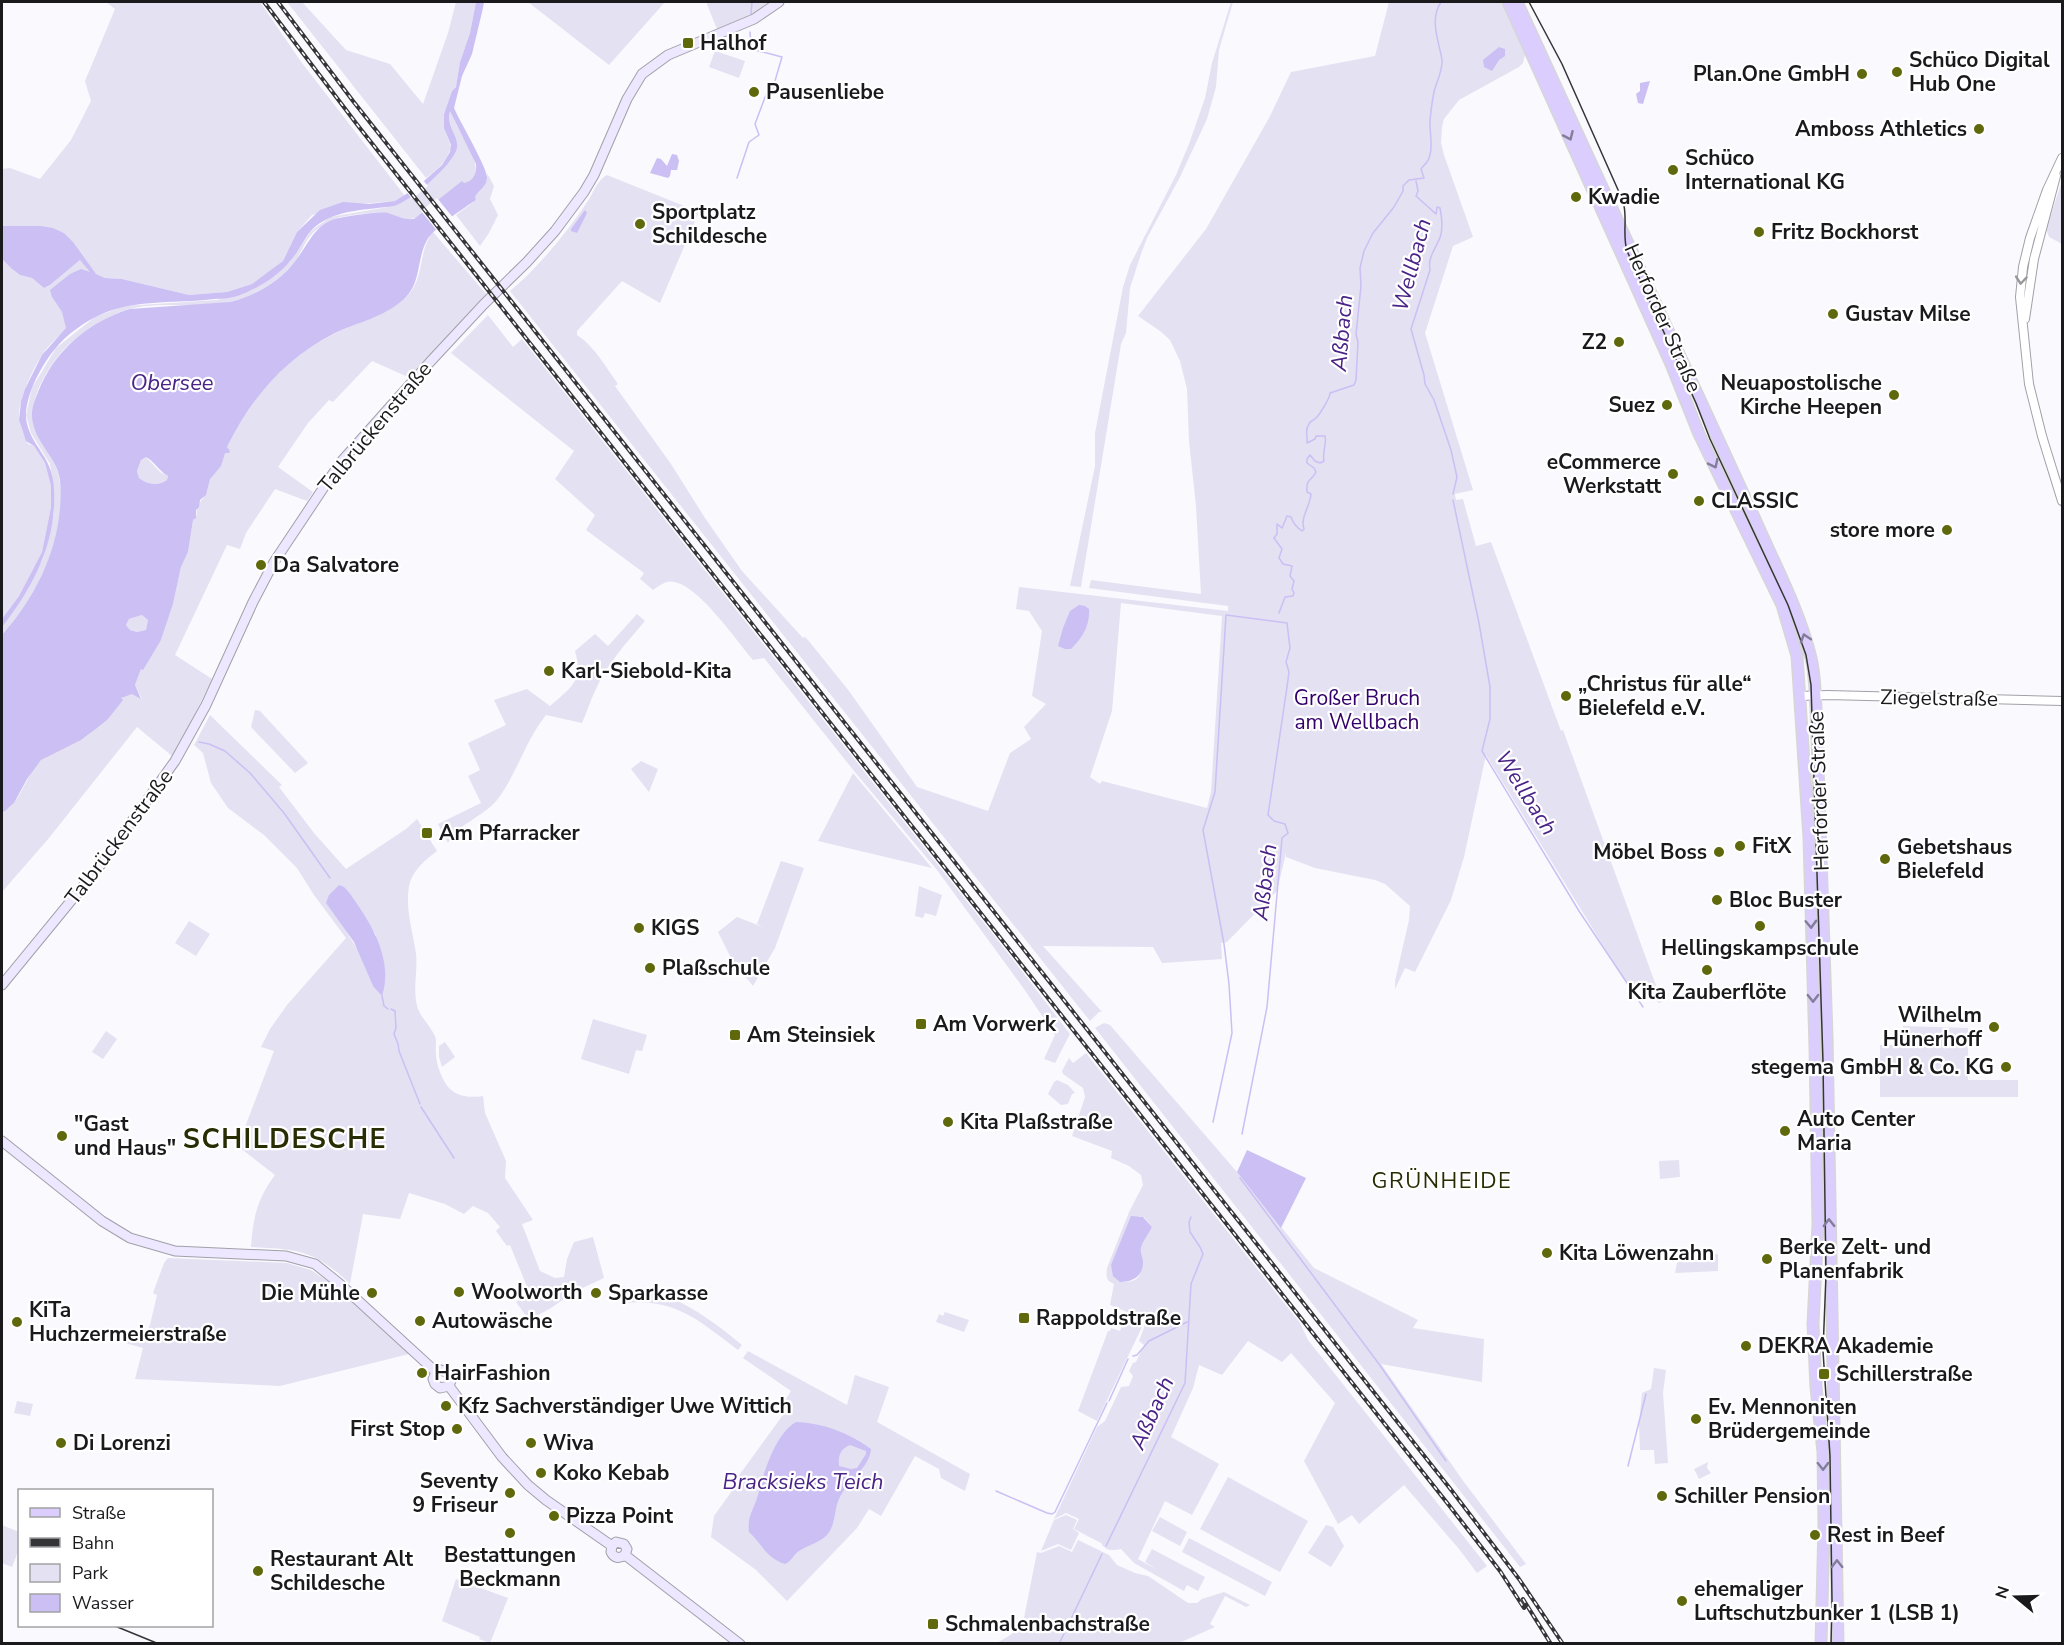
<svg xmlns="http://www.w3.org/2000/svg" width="2064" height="1645" viewBox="0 0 2064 1645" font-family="'Nunito Sans',sans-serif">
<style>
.green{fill:#e4e1f2;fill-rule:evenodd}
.water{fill:#cbbff4;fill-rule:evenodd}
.pier{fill:#faf9fe}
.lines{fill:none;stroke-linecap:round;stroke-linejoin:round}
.stream{stroke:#cbbff4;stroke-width:1.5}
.tertiary-casing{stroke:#a2a0a8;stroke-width:10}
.secondary-casing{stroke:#a2a0a8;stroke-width:11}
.primary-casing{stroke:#d6d6d6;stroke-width:13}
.tertiary{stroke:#fff;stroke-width:8}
.secondary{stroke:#ede7ff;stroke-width:9}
.primary{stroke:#dbceff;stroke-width:10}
.tram{stroke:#353538;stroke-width:1.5}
.rail-casing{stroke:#353538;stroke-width:4}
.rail{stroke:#fff;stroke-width:1.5;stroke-dasharray:4.5;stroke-linecap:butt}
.oneway{stroke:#847d99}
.oneway2{stroke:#989899}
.poi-dot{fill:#5f680b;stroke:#fff;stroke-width:2}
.labels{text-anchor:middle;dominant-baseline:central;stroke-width:4.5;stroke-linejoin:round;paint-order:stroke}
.poi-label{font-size:21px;font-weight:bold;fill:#1a1a1d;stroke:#fff;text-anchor:start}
.street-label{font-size:21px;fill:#1a1a1d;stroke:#fff}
.park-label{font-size:21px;fill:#33006a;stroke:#fff}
.water-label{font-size:22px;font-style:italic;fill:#492386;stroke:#fff}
.neighbourhood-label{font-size:22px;letter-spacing:1.5px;fill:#282d04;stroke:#fff}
.district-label{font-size:27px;font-weight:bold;letter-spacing:1.5px;fill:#282d04;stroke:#fff}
</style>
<rect width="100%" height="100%" fill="#faf9fe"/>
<path class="green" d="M106,2H260L302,63L405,196L395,201L360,204L312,215L297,232L283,261L272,270L252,284L227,292L216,293L189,295L122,279L105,278L96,274L64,233L53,228L2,226V169L10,168L40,179L71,140L91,101L85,81L115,9Z
M287,2H302L346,50L390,64L423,104L448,33L456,2H476L470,33L460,62L456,87L452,91L444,114V127L451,147C447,161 438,169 426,178Z
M528,2H665L609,65Z
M706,2H774L764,9L717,29Z
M1231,2H1233L1219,50L1216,87L1207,119L1180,177L1147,238L1141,254L1130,288L1126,333L1121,344L1081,587L1070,586L1095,466V433L1123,287L1130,265L1176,175L1189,144L1205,98L1212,63Z
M1389,2H1501L1525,55L1523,63L1519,67L1459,100L1444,119L1442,127L1441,143L1444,155L1473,237L1453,246L1425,333L1473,490L1455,494L1456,500L1463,499L1476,546L1491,542L1561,731L1563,730L1662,1002L1659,1003L1654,998L1648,983L1631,991L1486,755L1464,857L1451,900L1415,972L1405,968L1395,989V981L1409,920L1410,906L1385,884L1375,880L1315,868L1286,857V853L1277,891L1227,942L1221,943L1222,959L1162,963L1153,947L1043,946L1102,1012H1099L1090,1021L510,291C540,266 566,233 588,201C593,193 598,179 607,175L699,212L660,303L622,281L577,331V335C595,347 605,366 618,384L615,386L671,464L705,518L742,571L803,638L805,637L808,640L849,691L917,787L988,811L1010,753L1031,739L1024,727L1046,704L1032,696L1042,631L1029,611L1016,609L1019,587L1228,611V606L1089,588L1091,580L1201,594L1196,506L1189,441L1187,389L1180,361L1170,340L1160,331L1138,316L1206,229L1269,118L1291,72L1375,56ZM1121,603L1222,616L1211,792L1207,808L1102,781L1100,784L1090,777L1112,711Z
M715,51L745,61L739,78L709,67Z
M450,111H452C453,131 496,172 464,184L462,182C451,191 427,214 415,218C405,222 395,214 385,213C374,212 345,215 335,219C329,222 317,228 312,234C304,242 301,255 293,264C279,280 260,293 240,299C204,312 163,299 127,310C115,313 105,319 95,326C82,334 69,342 60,354C42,376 23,410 39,437C46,450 56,462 59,477C69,533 37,595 2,635V627L27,590L43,558L54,514V492L50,464L31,433L26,415L32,388L56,348L95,317L124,306L217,300L250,291L266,282L290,262L311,231L330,217L394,206C410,202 453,165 456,148C459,137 447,127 450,111Z
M487,173L494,186L490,199L498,215L489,233L480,246L456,215L476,200L474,197C479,188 489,186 487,173Z
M2062,181V244L2049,237L2046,229Z
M433,232L487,295L408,377L372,361L333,402L329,400L308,423L278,467L313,492L307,501L275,489L246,533L240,549L227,545L175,655L212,679L192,720L172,756L137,727L49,838L2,892V812C20,806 26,774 40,761C51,750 69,747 82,739C94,732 105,722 113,712C117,707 119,701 123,696L132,693L142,699L135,685L141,669L150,657L148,656L155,649L161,640L173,604L181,567L188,552L193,520L197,515C195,504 203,501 206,493C208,489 208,483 210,479C216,469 221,463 225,452H229L227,447C253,396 283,359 336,333C360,321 388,316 408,295C425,277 418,250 433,232Z
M2,259L12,269L20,275L32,278L44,288L50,285L80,260L89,268L91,273L52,297L62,312L67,328C60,335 53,341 47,348C35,364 21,393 19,412C18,422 24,435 28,444L34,446L45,463L51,486V507L42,552L19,596L2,619Z
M488,315L513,347L522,339L1018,966L1070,1034L1055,1063L1044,1059L1055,1035L1024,989L937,870L854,771L764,658L753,660C737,641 698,585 674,582C666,580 659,586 653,590L640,579L644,573L586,530L595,515L555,479L574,451L451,353Z
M146,457L160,472L168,476L167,480C158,486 148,485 139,478L137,471L141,460Z
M637,614L645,621C627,642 606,665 595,691C590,701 587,712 582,723L546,715C525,741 516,776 497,800C483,817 459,823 448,843L438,824L481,803L468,776L480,770L468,743L506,725L494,700L527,689L550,706C570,688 584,682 575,651L595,634L608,646Z
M142,615L148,620L146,630L137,632L130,630L126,625L129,619Z
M255,710L260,711L308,763L295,773L251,727Z
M210,715L282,785L279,787L314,833L346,869L406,829L417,819L437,851C425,860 412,871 409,886C405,910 413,931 416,954C418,972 412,991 418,1009C422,1019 431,1027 435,1036C437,1041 435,1048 436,1054C436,1064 442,1080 449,1088C458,1097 471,1098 483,1096L485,1113L506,1161L505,1178L533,1220L522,1224L540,1271L555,1278L564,1277L567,1259L574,1242L593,1237L604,1278L574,1292L551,1308L529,1320L516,1302L530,1294L510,1245L507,1246L496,1231L500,1227L488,1213L473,1206L464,1214L445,1204L409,1193L400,1219L363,1214L350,1284C315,1250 298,1249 251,1247C253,1218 257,1199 275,1175L235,1144L242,1135L274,1051L261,1047L270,1029L287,1005L346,938L314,895L297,868L264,835L228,808L211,783L203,753L194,745ZM346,888L376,935L373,986L359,952L335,913Z
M641,761L658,769L649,792L631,769Z
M853,773L932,868L818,841Z
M781,861L804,868L775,948L753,986L732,960L718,932L737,917L763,927L757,924Z
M919,886L942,895L936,916L925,913L923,918L915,916Z
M189,921L210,934L196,956L175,943Z
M593,1019L647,1035L642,1051L636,1050L629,1074L581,1059Z
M1104,1023L1110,1025L1237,1172L1314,1268L1418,1320L1413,1328L1484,1339L1482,1382L1381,1364L1464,1482L1526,1564L1520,1567L1095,1028Z
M1903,1026L1968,1028V1080H2018V1097H1880V1045H1903Z
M106,1031L117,1039L103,1059L92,1052Z
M445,1042L455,1057L442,1067L439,1057V1046Z
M1086,1053L1300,1323L1308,1340L1487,1566L1477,1573L1459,1549L1404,1485L1359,1524L1352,1515L1338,1524L1304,1461L1335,1403L1291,1353L1282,1362L1248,1341L1222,1375L1199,1365L1193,1388L1171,1437L1219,1464L1192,1515L1165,1501L1138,1559L1157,1570L1145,1562L1152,1549L1205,1577L1198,1591L1187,1585L1184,1591L1134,1563L1121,1549C1113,1551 1105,1551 1101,1543L1074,1529L1079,1519L1066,1513L1054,1519L1097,1427L1105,1421L1121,1387L1129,1386L1133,1376L1129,1371L1133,1363L1136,1362L1144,1345L1139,1341L1147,1320L1110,1305L1114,1284C1106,1281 1106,1277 1107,1268L1129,1212L1143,1185L1141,1175L1129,1166L1111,1158L1112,1151L1072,1136L1085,1097L1083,1088L1063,1074L1062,1071L1069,1058L1073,1063ZM1139,1216L1145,1218L1152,1227C1149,1234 1143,1240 1141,1248C1138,1264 1150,1283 1120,1282Z
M1057,1080L1068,1085L1075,1093L1072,1094L1068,1104L1061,1105L1048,1094L1054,1082Z
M1679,1160L1680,1177L1660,1179L1659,1161Z
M1679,1254H1718V1271L1675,1273Z
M168,1258L287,1263L311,1270L336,1287L409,1354L280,1386L135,1379L143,1348L122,1342L128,1331L135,1335H144L150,1325L157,1295L153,1293L164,1263Z
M621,1286C637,1289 656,1291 671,1298C697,1309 720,1327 742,1345L738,1350C699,1321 676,1298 625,1303Z
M945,1312L969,1320L964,1332L936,1322L939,1314L943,1316Z
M1125,1317L1143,1325L1097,1421L1078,1411L1108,1331H1110L1111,1328L1120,1331Z
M748,1351L847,1405L855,1375L889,1387L877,1422L970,1474L965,1491L941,1478L939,1469L915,1456L881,1516L869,1509L857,1528L787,1601L756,1570L711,1537L714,1516L734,1488L732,1485L788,1408L783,1404L791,1391L743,1358Z
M1654,1368L1666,1370L1663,1393L1668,1463L1655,1464L1654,1450H1640L1639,1424L1642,1393L1651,1389Z
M17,1401L33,1404L30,1416L14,1413Z
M1708,1462L1707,1468L1711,1473L1699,1479L1694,1469Z
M1228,1477L1308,1521L1280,1572L1200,1529Z
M1066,1515L1077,1520L1073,1529L1079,1533L1071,1550L1058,1544L1041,1551L1054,1520Z
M1160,1517L1187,1532L1180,1546L1152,1531Z
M2,1525L19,1532V1549L12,1567L2,1563Z
M1326,1525L1333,1527L1344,1546L1331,1567L1308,1553Z
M1189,1538L1272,1582L1265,1596L1182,1552Z
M1078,1540L1109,1555L1117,1565L1135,1573L1148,1576L1188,1603H1197L1202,1599L1224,1592L1250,1605L1246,1607L1225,1596L1210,1624L1215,1627L1179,1643H997L1012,1634L1024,1618L1037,1552L1041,1553L1059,1546L1072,1552Z
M456,1579L508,1598L490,1643L479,1639L480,1637L442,1621Z"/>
<path class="water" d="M476,2H484L483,8L472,54L462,76L454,108C459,120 488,169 487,178C487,187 478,190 475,197L476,200C465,207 433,229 427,240C416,260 422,282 404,299C384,317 359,322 335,333C284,359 252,397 227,447L230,451L229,453H225L221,466L210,479L206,495L200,500L199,507L196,510V518L193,520L188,552L181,567L173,604L161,640L143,670L141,669L135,685L141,699L132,694L121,698L123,700L108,719L96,729L81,740L41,760L27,779L14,803L5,811L2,812V635C39,593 65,538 60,480C57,458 37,444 33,423C30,412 34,402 38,392C54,351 88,322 130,309L230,302C255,296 281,281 296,260C308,245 313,228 332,220C340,217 380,211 388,213C397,216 404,220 414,219L462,181L464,183C473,181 477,174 476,164L450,111C446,127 459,136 457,148C453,165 410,202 394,206C368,210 337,209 316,226C308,232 303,243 297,252C285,271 262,287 240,295C228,300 217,298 205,300C170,303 134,300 102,314C85,321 66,335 55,349C41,365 21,403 27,424C34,450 53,457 54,490C57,541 33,588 2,627V619L19,596L42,552L51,507V486L45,463L34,446L26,441L19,420L21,401L25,389L42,355L66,328L62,312L52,297L50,290L70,274L81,269L90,272L80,260L50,285L44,288L32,278L20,275L12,269L2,259V226H40L53,228L64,233L73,242L96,274L105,278L122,279L189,295L227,292L252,284L283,261L297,232L320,210L343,202L369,204L395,201L416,188L442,165L450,152L451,145L444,128V114L452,91L456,87L460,62L470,33ZM146,457C154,461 158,470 168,476L167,480C158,486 148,485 139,478L137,471L141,460ZM142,615L148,620L146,630L137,632L130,630L126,625L129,619Z
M1499,47L1505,49V56L1499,60L1492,71L1484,67L1483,60Z
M1650,81L1643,104L1638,103L1636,94L1640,91V83Z
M672,154L677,155L679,161L677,170H671L670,176L668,178L650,173L657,158L661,159L667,166Z
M585,210L587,213L577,233L571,231V229Z
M1079,605L1085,606L1089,609C1090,625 1083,637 1071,649H1065L1058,646L1063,628L1070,611Z
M339,885C347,887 350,894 355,901C374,928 393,962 382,996L373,986L354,942L326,903L329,895Z
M1247,1150L1306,1178L1281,1228L1237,1172Z
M1131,1216L1143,1217L1152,1227C1149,1234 1143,1240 1141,1248C1140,1253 1143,1258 1143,1262C1143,1276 1133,1282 1120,1282L1113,1276L1111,1265Z
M796,1422C824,1423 849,1433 871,1449C870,1466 849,1481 841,1495C833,1508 837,1523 827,1535C819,1543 808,1545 799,1551C793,1555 792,1561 785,1564C765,1557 763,1545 749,1532C747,1515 754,1510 758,1495C764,1472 775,1434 796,1422ZM850,1445L866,1451V1454L857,1468L851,1469L839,1466C838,1456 840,1449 850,1445Z"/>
<path class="pier" d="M422,179L428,186L412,199L406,191Z
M437,198L455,220L438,232L421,211Z"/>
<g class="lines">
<path class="stream" d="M751,14L752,2
M737,178L749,142L759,135L755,124L767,92L772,91L782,57L751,49L750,32
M1416,181L1418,191L1416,196L1436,214L1437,207L1440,208C1442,218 1444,232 1438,242C1433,253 1428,258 1430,270L1411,329L1424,375L1425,384L1434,400L1451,450L1457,477L1453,494
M1453,500L1479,623L1490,687V719L1482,751L1579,911L1643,1007
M1279,613L1285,597L1293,596L1294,593L1292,589L1294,581L1290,576L1292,566L1283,564L1279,558L1282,549L1274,538L1277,534V524L1282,528L1287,516L1291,517C1293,523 1296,527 1302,531L1304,529C1300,517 1310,507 1311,494L1307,492C1306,478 1311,482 1316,472L1314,468L1307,463V459L1310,455L1315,461L1320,463L1324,461C1322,451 1327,445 1325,436H1316L1315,439L1307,443C1308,435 1304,431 1309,424C1312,419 1312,422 1316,418C1320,414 1330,398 1330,393L1354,385L1356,380L1358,342L1356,334L1361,286L1360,268L1364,251L1373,233L1394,207L1403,191V186L1409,180L1424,178L1421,169C1424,165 1428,162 1429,158C1434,146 1429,132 1430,120C1431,111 1432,101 1434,92C1436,82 1443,71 1442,60C1439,41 1429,20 1441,2
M199,742L209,744L225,751L250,773L284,813L330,878
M382,996L384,1006L388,1009
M391,1009L395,1011L396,1028L394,1034L398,1044L399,1051L420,1104
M421,1107L454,1158
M1213,1122L1232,1033L1229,984L1224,944L1203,830L1215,792L1226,615L1287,623L1290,648L1286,662L1289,672L1287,687L1268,815L1274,821L1285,824L1288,833L1282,838L1267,1007L1242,1134
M1240,1178L1379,1364L1446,1461
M1133,1356L1137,1355L1149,1341L1187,1322
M1109,1401L1128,1359
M1628,1466L1646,1394
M996,1491L1047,1513L1052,1514L1055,1512L1107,1403
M1106,1546L1185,1383L1191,1284L1203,1254L1200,1247L1190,1232L1189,1222L1191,1217
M1059,1644L1102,1554"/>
<g class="tertiary-casing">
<path id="tertiary" d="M2062,158L2047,190L2030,238L2023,267L2020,297L2029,384L2042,436L2062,501
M2025,319L2034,259L2056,176
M1800,696L1828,695L2062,701"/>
</g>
<g class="secondary-casing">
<path id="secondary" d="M2,985L102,863L175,761L206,705L253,602L274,562L340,463L430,362L484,304L527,262L555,231L584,192L594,175L627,99L642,74L668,55L754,19L779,2
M2,1141L102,1221L130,1238L175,1251L286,1256L315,1264L340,1284L436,1372
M436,1372L441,1370L449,1373L452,1378L449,1386
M436,1372L433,1379L435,1384L440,1388L449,1386
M449,1386L502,1457L528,1485L546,1500L612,1546
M612,1546L616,1542L624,1544L627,1549L625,1555
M612,1546L611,1552C614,1558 619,1559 625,1555
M625,1555L740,1644"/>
</g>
<g class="primary-casing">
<path id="primary" d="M1508,2L1671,364L1699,434L1782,605L1797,656L1809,838L1815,1048L1818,1224L1813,1324L1816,1387L1823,1452L1824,1525L1821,1644
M1517,2L1754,517C1774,563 1799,609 1811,658C1815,674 1815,691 1816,708L1827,1037L1838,1644"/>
</g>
<use href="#tertiary" class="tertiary"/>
<use href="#secondary" class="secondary"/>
<use href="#primary" class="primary"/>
<path class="tram" d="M1529,2L1562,64L1623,201C1628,218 1622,234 1627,251L1696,403L1710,439L1788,605L1806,655L1811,685L1823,1062L1826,1275L1823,1351L1830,1456L1832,1601L1831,1644
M115,1626L159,1644"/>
<g class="rail-casing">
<path id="rail" d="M264,2L359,127L1448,1504L1500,1571L1524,1608
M278,2L353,101L1452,1491L1519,1579L1563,1644
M1523,1599L1551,1644"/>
</g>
<use href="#rail" class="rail"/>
</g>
<defs><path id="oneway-chevron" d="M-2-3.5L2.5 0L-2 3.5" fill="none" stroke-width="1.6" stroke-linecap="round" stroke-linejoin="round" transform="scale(1.5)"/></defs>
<g class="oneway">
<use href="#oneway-chevron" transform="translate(1569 136) rotate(66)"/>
<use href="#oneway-chevron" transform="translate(1714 464) rotate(64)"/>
<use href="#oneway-chevron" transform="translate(1805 638) rotate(-108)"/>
<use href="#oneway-chevron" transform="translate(1811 924) rotate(88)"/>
<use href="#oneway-chevron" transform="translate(1813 998) rotate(89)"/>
<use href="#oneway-chevron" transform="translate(1829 1223) rotate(-91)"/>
<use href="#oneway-chevron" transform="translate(1823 1466) rotate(89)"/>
<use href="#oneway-chevron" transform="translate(1837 1564) rotate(-91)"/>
</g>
<use class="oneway2" href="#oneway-chevron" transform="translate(2021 280) rotate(95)"/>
<g class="poi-dot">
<rect x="682" y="37" width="12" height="12" rx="3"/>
<circle cx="1897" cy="72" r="6"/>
<circle cx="1862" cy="74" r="6"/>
<circle cx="754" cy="92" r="6"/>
<circle cx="1979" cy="129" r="6"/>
<circle cx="1673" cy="170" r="6"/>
<circle cx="1576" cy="197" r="6"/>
<circle cx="640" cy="224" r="6"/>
<circle cx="1759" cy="232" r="6"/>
<circle cx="1833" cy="314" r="6"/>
<circle cx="1619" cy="342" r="6"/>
<circle cx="1894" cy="395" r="6"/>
<circle cx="1667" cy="405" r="6"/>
<circle cx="1673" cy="474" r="6"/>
<circle cx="1699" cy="501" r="6"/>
<circle cx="1947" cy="530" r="6"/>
<circle cx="261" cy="565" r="6"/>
<circle cx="549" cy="671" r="6"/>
<circle cx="1566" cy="696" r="6"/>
<rect x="421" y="827" width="12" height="12" rx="3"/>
<circle cx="1740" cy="846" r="6"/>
<circle cx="1719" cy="852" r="6"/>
<circle cx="1885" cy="859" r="6"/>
<circle cx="1717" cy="900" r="6"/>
<circle cx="1760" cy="926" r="6"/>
<circle cx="639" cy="928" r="6"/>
<circle cx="650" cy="968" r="6"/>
<circle cx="1707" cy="970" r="6"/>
<rect x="915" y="1018" width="12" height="12" rx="3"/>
<circle cx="1994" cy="1027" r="6"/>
<rect x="729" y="1029" width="12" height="12" rx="3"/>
<circle cx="2006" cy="1067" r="6"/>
<circle cx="948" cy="1122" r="6"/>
<circle cx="1785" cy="1131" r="6"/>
<circle cx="62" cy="1136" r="6"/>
<circle cx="1547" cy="1253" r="6"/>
<circle cx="1767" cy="1259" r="6"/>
<circle cx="459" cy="1292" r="6"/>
<circle cx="372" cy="1293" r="6"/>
<circle cx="596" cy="1293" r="6"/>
<rect x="1018" y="1312" width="12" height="12" rx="3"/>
<circle cx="420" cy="1321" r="6"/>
<circle cx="17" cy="1322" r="6"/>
<circle cx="1746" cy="1346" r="6"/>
<circle cx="422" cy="1373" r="6"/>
<rect x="1818" y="1368" width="12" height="12" rx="3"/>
<circle cx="446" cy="1406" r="6"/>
<circle cx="1696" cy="1419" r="6"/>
<circle cx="457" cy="1429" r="6"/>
<circle cx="61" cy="1443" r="6"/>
<circle cx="531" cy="1443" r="6"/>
<circle cx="541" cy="1473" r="6"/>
<circle cx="510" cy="1493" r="6"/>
<circle cx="1662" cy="1496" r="6"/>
<circle cx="554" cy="1516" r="6"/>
<circle cx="510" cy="1533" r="6"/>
<circle cx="1815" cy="1535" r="6"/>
<circle cx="258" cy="1571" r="6"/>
<circle cx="1682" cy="1601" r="6"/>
<rect x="927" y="1618" width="12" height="12" rx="3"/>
</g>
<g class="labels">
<g class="poi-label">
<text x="700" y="43">Halhof</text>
<text x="1909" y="60">Schüco Digital<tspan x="1909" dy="24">Hub One</tspan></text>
<text x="1850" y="74" text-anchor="end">Plan.One GmbH</text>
<text x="766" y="92">Pausenliebe</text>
<text x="1967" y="129" text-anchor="end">Amboss Athletics</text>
<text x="1685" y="158">Schüco<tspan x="1685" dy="24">International KG</tspan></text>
<text x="1588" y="197">Kwadie</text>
<text x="652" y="212">Sportplatz<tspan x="652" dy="24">Schildesche</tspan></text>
<text x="1771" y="232">Fritz Bockhorst</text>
<text x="1845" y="314">Gustav Milse</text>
<text x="1607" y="342" text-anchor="end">Z2</text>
<text x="1882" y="383" text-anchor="end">Neuapostolische<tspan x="1882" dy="24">Kirche Heepen</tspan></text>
<text x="1655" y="405" text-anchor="end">Suez</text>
<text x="1661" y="462" text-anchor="end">eCommerce<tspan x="1661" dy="24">Werkstatt</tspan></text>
<text x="1711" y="501">CLASSIC</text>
<text x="1935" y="530" text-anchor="end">store more</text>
<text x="273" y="565">Da Salvatore</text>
<text x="561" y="671">Karl-Siebold-Kita</text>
<text x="1578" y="684">„Christus für alle“<tspan x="1578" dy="24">Bielefeld e.V.</tspan></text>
<text x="439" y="833">Am Pfarracker</text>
<text x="1752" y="846">FitX</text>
<text x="1897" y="847">Gebetshaus<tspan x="1897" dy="24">Bielefeld</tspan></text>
<text x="1707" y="852" text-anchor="end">Möbel Boss</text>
<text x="1729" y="900">Bloc Buster</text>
<text x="651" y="928">KIGS</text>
<text x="1760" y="948" text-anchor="middle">Hellingskampschule</text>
<text x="662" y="968">Plaßschule</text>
<text x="1707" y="992" text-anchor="middle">Kita Zauberflöte</text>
<text x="1982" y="1015" text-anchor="end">Wilhelm<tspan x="1982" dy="24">Hünerhoff</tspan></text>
<text x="933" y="1024">Am Vorwerk</text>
<text x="747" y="1035">Am Steinsiek</text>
<text x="1994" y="1067" text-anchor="end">stegema GmbH &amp; Co. KG</text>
<text x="1797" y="1119">Auto Center<tspan x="1797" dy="24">Maria</tspan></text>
<text x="960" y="1122">Kita Plaßstraße</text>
<text x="74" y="1124">"Gast<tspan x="74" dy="24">und Haus"</tspan></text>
<text x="1779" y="1247">Berke Zelt- und<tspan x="1779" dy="24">Planenfabrik</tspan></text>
<text x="1559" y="1253">Kita Löwenzahn</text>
<text x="471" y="1292">Woolworth</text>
<text x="360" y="1293" text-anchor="end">Die Mühle</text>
<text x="608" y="1293">Sparkasse</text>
<text x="29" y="1310">KiTa<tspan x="29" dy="24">Huchzermeierstraße</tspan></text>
<text x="1036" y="1318">Rappoldstraße</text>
<text x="432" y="1321">Autowäsche</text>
<text x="1758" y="1346">DEKRA Akademie</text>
<text x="434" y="1373">HairFashion</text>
<text x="1836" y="1374">Schillerstraße</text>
<text x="458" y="1406">Kfz Sachverständiger Uwe Wittich</text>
<text x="1708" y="1407">Ev. Mennoniten<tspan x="1708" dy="24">Brüdergemeinde</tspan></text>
<text x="445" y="1429" text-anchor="end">First Stop</text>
<text x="73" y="1443">Di Lorenzi</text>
<text x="543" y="1443">Wiva</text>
<text x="553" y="1473">Koko Kebab</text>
<text x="498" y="1481" text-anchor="end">Seventy<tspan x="498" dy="24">9 Friseur</tspan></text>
<text x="1674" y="1496">Schiller Pension</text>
<text x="566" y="1516">Pizza Point</text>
<text x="1827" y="1535">Rest in Beef</text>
<text x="510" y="1555" text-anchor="middle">Bestattungen<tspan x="510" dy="24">Beckmann</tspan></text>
<text x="270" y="1559">Restaurant Alt<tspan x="270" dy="24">Schildesche</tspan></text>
<text x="1694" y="1589">ehemaliger<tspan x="1694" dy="24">Luftschutzbunker 1 (LSB 1)</tspan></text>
<text x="945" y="1624">Schmalenbachstraße</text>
</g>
<g class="street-label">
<text transform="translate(1663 318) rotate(66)">Herforder Straße</text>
<text transform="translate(375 427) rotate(-50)">Talbrückenstraße</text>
<text transform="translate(1939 698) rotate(1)">Ziegelstraße</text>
<text transform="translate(1819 791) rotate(-92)">Herforder Straße</text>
<text transform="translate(119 837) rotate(-53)">Talbrückenstraße</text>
</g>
<g class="park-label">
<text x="1357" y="698">Großer Bruch<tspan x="1357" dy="24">am Wellbach</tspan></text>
</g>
<g class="water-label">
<text transform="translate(1412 265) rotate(-75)">Wellbach</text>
<text transform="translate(1342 333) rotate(-85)">Aßbach</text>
<text x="172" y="383">Obersee</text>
<text transform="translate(1526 793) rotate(58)">Wellbach</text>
<text transform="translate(1265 882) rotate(-83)">Aßbach</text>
<text transform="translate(1152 1413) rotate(-66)">Aßbach</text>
<text x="803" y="1482">Bracksieks Teich</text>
</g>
<g class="neighbourhood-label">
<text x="1442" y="1181">GRÜNHEIDE</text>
</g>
<g class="district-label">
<text x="285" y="1139">SCHILDESCHE</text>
</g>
</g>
<rect width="2064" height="1645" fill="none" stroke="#1a1a1d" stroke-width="6"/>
<rect x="18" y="1489" width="195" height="138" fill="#ffffff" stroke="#a3a3a5" stroke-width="1.5"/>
<rect x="30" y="1508" width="30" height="9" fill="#dbceff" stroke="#a3a3a5" stroke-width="1.5"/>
<text x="72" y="1519" font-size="18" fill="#1a1a1d">Straße</text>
<rect x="30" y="1538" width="30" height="9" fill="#353538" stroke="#a3a3a5" stroke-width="1.5"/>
<text x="72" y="1549" font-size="18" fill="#1a1a1d">Bahn</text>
<rect x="30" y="1564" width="30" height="18" fill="#e4e1f2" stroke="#a3a3a5" stroke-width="1.5"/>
<text x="72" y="1579" font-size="18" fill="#1a1a1d">Park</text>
<rect x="30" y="1594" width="30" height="18" fill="#cbbff4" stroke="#a3a3a5" stroke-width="1.5"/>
<text x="72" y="1609" font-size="18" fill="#1a1a1d">Wasser</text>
<g transform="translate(2016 1597) rotate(289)" stroke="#ffffff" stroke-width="4.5" paint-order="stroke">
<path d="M0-4.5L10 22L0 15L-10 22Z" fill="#1a1a1d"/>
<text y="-9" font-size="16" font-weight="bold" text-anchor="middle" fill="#1a1a1d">N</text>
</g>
</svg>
